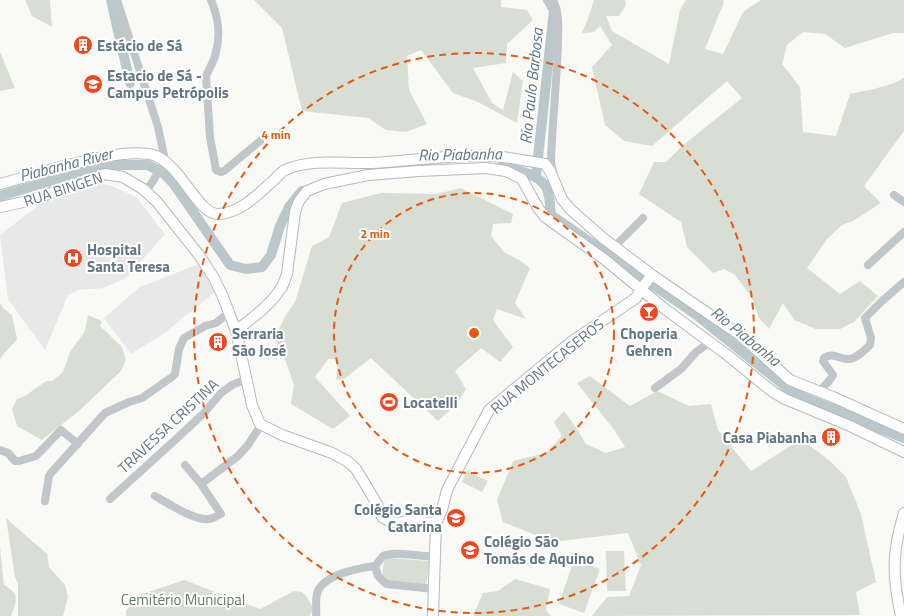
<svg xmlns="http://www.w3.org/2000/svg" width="904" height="616" viewBox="0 0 904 616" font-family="'Titillium Web',sans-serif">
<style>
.built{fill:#e7e8e7}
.green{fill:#d9ded5}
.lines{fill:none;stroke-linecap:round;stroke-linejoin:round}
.river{stroke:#bac8cc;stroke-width:10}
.major-casing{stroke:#b4babf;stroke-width:12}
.minor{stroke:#c1c6ca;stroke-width:8}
.major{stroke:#fff;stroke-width:10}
.ring{fill:none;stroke:#e8590c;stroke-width:2;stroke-dasharray:7 5}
.labels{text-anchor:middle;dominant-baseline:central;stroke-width:4;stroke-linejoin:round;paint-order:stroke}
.poi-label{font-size:15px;font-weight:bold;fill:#617684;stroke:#fff;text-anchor:start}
.street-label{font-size:15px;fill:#617684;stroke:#fff}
.park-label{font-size:15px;fill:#667a61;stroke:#fff}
.water-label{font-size:16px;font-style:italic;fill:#5c767e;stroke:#fff}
.centre{fill:#e8590c;stroke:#fff;stroke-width:2}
.ring-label{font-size:12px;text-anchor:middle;font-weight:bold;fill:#e8590c;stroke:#fff;stroke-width:4;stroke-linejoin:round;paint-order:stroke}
</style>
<rect width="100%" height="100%" fill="#f9f9f6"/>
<path class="built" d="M91,181L112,186L136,197L165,234L126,278L103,288L78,290L68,295L45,350L8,299L0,235L49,197Z
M199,264L215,292L163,334L131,354L104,318L140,287Z"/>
<path class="green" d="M25,0H50L52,27L32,16Z
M254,0H501V7L527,10L533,20L507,44L506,63L473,68L492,103L503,110L513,72L523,81L517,123L478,102L453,93L421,50L407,56L409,90L427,124L406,132L386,130L368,118L302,111L282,28Z
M594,0H625L626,5L619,16H606L612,31L669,64L680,10L686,0H723L724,2L705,49L723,54L743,12L761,0H904V33H893L845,48L825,34L803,32L787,45L782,64L800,87L803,132L836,136L850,94C863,91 895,86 904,77V131L864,186L881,203L853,221L842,225L826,240L807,268L840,294L860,281L878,296L854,322L840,329H816L794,320L783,303L769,329L759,318L751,296L735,275L724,269L713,273L687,247L681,222L639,194L654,162H666L681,147L742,98L727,81L652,146L624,141L605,125L592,67L612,45L600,26L594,32L582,33L589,16Z
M0,52L15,88L0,91Z
M461,188L513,214L511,223L493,224L491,236L504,252L521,261L530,268L515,303L526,319L497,309L493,320L513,347L500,362L481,348L455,371L466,389L457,404L438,421L371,358L344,379L336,380L338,359H328L315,377L350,416L333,429L291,404L294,385L286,362L274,339L286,315L295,302L312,246L329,237L342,203L381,193L437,194Z
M0,303L3,308L12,315L17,339C12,346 5,351 0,359Z
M88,315L102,321L100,326L122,347L126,360L121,371L79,411L42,440L17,426L12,409L17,399L25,396L46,381H52L63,372L70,352L85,331Z
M590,376L630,406L657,391L689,406L711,404L718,430L751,471L801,439L831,462L846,477L861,514L876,582L856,592L860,615L592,616L607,597L629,596L641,565L628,533L552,542L503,522L497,500L513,461L546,453L562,436L554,422L564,411L577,429L586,444L606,453L625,447L615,431L577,383Z
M467,471L488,481L482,492L462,482Z
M6,518L47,554L49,567L65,585L68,597L63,616H18V584L15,577Z
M0,547L4,585C20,594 17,600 11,616H0Z
M606,551H624L626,591H607Z
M387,558L429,561L427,582L425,585L388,582L382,576L384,561Z
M574,559L600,569L584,613L559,604Z
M515,579L550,589L546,610L551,616H473L483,593L498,591Z
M184,580L260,609L294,591L302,592L306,596L314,609L309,616H126V611L139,595Z"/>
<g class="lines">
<path class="river" d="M111,0L130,83
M501,167C515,169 538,174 546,187C550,193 550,207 551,215L698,316L791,391L818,403L904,438
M536,176L554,10L548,0
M0,196L71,175L115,165H148L163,173L173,183L230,265L246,269L262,267L271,255L280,226L289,207L302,191"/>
<g class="major-casing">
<path id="major" d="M0,184C34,175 125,144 156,156C181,166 198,214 218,214C241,213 258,194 274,180C277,177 281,172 285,170C312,158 344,164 372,163C412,161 452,154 492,156C509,157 528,161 545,164L550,171L562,199L570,209L603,238L652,275L741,336L790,380L833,397L904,429
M0,207L28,201L105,174L123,177L143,189L157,202L199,255L214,278L223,297L236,331L252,405L260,424L282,435L332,453L347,461L356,469L364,482L377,504L382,517L389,521L398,523L408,521L436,523
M236,331L262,310L273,299L282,287L287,274L295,212L299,201L307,191L324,184L368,175L419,171L486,168L506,171L522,179L538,208L545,217L604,259L665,309L726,354L773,392L785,399L850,426L904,452
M433,616L436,523L442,510L447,490L489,410L571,342L636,298L641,289L652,275
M901,616C892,576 892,552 904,513"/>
</g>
<path class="minor" d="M117,0L158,127L165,160L153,181L146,191
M211,0C219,19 221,36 215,56C213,63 209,69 206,76L210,137L216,170L221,172L224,171L260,141
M553,0C560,13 558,28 558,42C557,82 552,122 551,162L554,176
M894,195L904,202
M615,246L643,218
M868,265L904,232
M655,388L681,369L696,352L710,342
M819,392L829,381L833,375L823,361L824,358C833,352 839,359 848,359C856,359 864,351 870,345L871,338L865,318L881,302L904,282
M0,450L8,453L15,461H19L36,456L61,430L78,444
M201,484L238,456L248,445L261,425
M155,496C168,503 194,521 209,519C212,519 217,516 221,514L201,484L185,465
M110,499L174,441L204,413L221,393L232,385L247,379
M45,501L49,476L51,473L105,413L129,402L142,398L172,377L175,374L179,349L184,338L205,326L216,323L229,312
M434,589L386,584L378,576L375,566C378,563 380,559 383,556C393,551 422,556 434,557
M316,616C317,609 315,602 317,594C321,575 359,568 375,566"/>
<use href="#major" class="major"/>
</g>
<g class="ring">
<circle cx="474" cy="333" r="140"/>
<circle cx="474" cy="333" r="280"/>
</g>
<defs>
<g id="building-disc" transform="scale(1)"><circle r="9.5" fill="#f2461d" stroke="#fff"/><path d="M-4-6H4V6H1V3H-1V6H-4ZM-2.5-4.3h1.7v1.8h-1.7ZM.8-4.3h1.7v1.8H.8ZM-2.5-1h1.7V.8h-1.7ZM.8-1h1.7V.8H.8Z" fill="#fff"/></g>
<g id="university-disc" transform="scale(1)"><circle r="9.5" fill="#f2461d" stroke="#fff"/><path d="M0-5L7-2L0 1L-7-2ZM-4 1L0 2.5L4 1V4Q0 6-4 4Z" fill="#fff"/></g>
<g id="hospital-disc" transform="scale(1)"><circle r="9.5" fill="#f2461d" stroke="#fff"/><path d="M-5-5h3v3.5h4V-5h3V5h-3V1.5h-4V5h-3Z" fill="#fff"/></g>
<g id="bar-disc" transform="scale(1)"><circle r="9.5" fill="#f2461d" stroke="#fff"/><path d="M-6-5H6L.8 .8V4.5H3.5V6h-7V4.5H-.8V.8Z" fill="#fff"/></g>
<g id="stadium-disc" transform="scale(1)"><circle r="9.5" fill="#f2461d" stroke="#fff"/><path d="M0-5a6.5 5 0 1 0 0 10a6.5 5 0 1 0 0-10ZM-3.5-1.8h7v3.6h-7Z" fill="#fff"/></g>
<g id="school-disc" transform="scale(1)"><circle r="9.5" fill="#f2461d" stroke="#fff"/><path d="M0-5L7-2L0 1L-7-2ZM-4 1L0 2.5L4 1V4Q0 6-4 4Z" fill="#fff"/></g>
</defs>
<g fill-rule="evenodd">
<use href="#building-disc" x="83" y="45"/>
<use href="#university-disc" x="93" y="84"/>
<use href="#hospital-disc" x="73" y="258"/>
<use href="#bar-disc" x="649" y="312"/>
<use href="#building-disc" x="218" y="342"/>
<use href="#stadium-disc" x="389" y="402"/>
<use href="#building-disc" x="831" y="437"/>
<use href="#school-disc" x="456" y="518"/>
<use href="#school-disc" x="470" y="550"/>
</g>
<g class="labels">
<g class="poi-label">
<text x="97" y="45">Estácio de Sá</text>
<text x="107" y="75">Estacio de Sá -<tspan x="107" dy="17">Campus Petrópolis</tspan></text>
<text x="87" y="249">Hospital<tspan x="87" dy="17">Santa Teresa</tspan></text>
<text x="232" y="333">Serraria<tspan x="232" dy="17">São José</tspan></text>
<text x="649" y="333" text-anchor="middle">Choperia<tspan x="649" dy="17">Gehren</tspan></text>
<text x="403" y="402">Locatelli</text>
<text x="817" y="437" text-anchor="end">Casa Piabanha</text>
<text x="442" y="509" text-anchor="end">Colégio Santa<tspan x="442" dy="17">Catarina</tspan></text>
<text x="484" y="541">Colégio São<tspan x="484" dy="17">Tomás de Aquino</tspan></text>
</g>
<g class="street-label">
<text transform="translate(63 189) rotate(-18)">RUA BINGEN</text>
<text transform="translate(547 366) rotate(-39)">RUA MONTECASEROS</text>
<text transform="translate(168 426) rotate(-43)">TRAVESSA CRISTINA</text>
</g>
<g class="park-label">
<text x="183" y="599">Cemitério Municipal</text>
</g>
<g class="water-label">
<text transform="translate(531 86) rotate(-84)">Rio Paulo Barbosa</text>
<text transform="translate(460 154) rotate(-1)">Rio Piabanha</text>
<text transform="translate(66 164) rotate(-14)">Piabanha River</text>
<text transform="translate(746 336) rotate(39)">Rio Piabanha</text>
</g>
</g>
<circle cx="474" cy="333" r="6" class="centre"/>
<g class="ring-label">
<text x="276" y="139">4 min</text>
<text x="375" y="238">2 min</text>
</g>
</svg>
